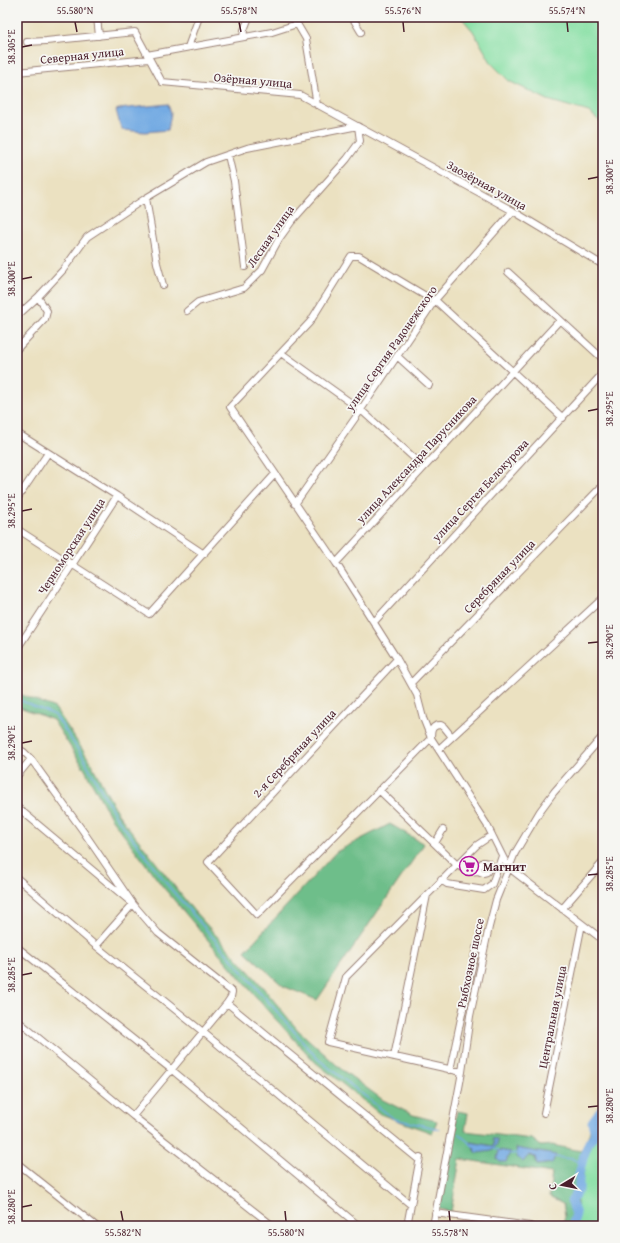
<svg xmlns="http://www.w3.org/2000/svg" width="620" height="1243" viewBox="0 0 620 1243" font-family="'Gentium Book Plus',serif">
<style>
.green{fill:#88e0a5;stroke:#698068}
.forest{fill:#6ebe8a;stroke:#5c6e5a;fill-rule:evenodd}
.water{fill:#75abe3;stroke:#606587}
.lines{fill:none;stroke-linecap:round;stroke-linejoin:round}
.stream{stroke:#75abe3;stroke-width:1.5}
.river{stroke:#75abe3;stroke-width:9}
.minor-casing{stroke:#9a8076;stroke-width:8}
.minor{stroke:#fff;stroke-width:6}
.ticks{fill:none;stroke:#4a1f2b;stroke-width:1.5}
.labels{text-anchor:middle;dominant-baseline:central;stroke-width:3.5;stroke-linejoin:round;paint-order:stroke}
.street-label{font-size:12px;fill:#4a1f2b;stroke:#f6f6f2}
.poi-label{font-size:12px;font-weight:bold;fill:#4a1f2b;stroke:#f6f6f2;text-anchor:start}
.neatline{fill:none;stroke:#4a1f2b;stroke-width:1.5}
.ticks-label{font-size:10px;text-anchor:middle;fill:#4a1f2b}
</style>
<rect width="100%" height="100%" fill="#f6f6f2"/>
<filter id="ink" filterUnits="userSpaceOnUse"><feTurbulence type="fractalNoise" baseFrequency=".025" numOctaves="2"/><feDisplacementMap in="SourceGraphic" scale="8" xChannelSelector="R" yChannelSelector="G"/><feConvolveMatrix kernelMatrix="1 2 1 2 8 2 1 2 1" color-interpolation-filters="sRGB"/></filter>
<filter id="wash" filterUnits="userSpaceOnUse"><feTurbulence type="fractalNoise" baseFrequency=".012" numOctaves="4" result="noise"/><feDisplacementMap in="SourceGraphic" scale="16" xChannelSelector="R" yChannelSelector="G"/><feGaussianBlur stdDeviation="0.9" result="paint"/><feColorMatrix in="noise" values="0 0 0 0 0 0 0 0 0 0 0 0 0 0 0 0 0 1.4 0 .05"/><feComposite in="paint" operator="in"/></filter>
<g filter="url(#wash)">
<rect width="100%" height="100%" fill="#ebe1c1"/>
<path class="green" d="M461,17H603V124L589,112L548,100L509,81L492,64L473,31Z
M594,1115L601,1130L603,1131V1226H576L578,1212L576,1196L581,1188L585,1162L592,1145L589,1134Z"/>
<path class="forest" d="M17,693L55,708L90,761L118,814L193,910L256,979L298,1030L341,1069L383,1100L413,1115L437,1121L432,1133L380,1114L315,1062L268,1011L163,887L111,818L84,768L53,720L17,706Z
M390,824L424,844L317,1000L283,986L245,951L336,852Z
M603,1101V1132L601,1131L594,1115L597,1109Z
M457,1111L468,1113L465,1131L532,1139L541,1146L552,1145L581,1151L589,1134L592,1145L585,1162L581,1189L576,1196L578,1212L576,1226H562L565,1216L563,1204L549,1197L552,1173L460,1159L451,1212L439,1209ZM470,1142L493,1146L494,1142L497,1144L477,1153ZM516,1148L552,1163L537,1165L535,1157L528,1155L523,1162Z"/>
<path class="water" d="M168,104L171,113L168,130L145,132L123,130L120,125L116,110L119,109Z
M492,1139H497V1144L492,1151L477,1153L470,1142L493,1146L494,1142Z
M516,1148L556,1155L552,1163L537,1165L535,1157L529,1155L523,1162L517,1157Z
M499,1150L510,1152L506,1162H500L497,1159Z"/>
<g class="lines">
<path class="stream" d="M17,699L55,715L83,757L115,815L170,888L318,1059L394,1119L440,1129
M459,1134L473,1146
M494,1149L499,1150
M510,1154L517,1153
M555,1157L572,1159L582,1163"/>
<path class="river" d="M572,1226L576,1214L571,1201L579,1189V1174L584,1155L589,1142L595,1134L592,1122L603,1107"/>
</g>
</g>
<g filter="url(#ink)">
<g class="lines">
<g class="minor-casing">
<path id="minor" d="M97,17L99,36
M293,17L306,39L317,105
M352,17L361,32
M243,37L244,30L249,17
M27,42L46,41L135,32L162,82L300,95L513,211L603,265
M188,47L199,17
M147,55L272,32L297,24
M17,72L149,59
M228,155L234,181L245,267
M146,198L157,263L163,285
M508,272L603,359
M187,311L198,302L244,288L262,270L279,239L292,221L347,159L360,141L358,126
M17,316L38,297
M17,349L45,319L47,311L38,297L63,270L87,237L146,198L206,162L247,148L358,126
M281,353L361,410L424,467
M397,356L429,385
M563,418L435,300L429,298L359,256H351L310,322L230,407L336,563L397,659L417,695L423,718L431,738L487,825L508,867L603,940
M17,433L117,496L204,554
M17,499L48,453
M295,504L358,414L435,300L513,211
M17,529L149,614L275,474
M336,563L560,320
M374,622L603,373
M17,649L117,496
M397,659L208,862L257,915L431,738C431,730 432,725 441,725L444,727L452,737
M411,683L603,485
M17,748L24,752L31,759L17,776
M439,749L603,598
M31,759L83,831L133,904L96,946
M379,790L457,865L469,872L479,871
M17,807L133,904L158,933L232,992L231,997L227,1003L133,1116
M435,843L443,830
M488,863L489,868L487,872L483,873L480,872L478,867L483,862L488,863L497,870
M17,878L96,946L203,1032L411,1205
M441,880L447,884L484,890L492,884L502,856
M562,909L603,862
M17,947L172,1070L359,1226
M227,1003L419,1160
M17,1020L133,1116L273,1226
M394,1057L427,895
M450,1070L476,948L484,950
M462,1072L328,1042L346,977L457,865L477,845L492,835
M544,1113L582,924
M17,1163L96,1226
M435,1213L530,1226
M407,1226L420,1157
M433,1226L462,1072L470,1016L489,927L496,900L515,853L540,811L554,792L603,736"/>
</g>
<use href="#minor" class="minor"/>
</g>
</g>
<path class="ticks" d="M75,22L77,32M239,22L241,32M403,22L404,32M567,22L568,32M22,47L32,45M588,179L598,177M22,279L32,277M588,411L598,409M22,511L32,509M588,643L598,642M22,743L32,741M588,875L598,874M22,975L32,973M588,1107L598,1106M22,1207L32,1205M121,1211L123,1221M285,1211L286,1221M449,1211L450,1221"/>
<defs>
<g id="supermarket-ring" transform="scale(1)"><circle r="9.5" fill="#f6f6f2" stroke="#b5179e" stroke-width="1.5"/><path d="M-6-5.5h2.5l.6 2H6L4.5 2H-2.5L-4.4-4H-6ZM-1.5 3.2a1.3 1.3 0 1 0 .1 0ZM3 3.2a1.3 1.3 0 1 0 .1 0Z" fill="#b5179e"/></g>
</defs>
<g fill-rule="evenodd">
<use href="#supermarket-ring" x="469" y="866"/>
</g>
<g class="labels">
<g class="street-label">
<text transform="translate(82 55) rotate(-6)">Северная улица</text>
<text transform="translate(253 80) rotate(5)">Озёрная улица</text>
<text transform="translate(487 185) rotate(29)">Заозёрная улица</text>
<text transform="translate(270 236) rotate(-55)">Лесная улица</text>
<text transform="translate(391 348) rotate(-55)">улица Сергия Радонежского</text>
<text transform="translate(416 459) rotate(-47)">улица Александра Парусникова</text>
<text transform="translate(480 490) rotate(-47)">улица Сергея Белокурова</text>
<text transform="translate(71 546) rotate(-57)">Черноморская улица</text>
<text transform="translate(499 576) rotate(-46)">Серебряная улица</text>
<text transform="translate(294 753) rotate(-47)">2-я Серебряная улица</text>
<text transform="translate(470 963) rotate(-78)">Рыбхозное шоссе</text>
<text transform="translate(552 1017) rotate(-79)">Центральная улица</text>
</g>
<g class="poi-label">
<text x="483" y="866">Магнит</text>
</g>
</g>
<rect width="620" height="1243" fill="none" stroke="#f6f6f2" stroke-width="44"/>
<g transform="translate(562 1185) rotate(260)" stroke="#f6f6f2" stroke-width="3" paint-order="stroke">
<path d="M0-3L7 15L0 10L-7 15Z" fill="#4a1f2b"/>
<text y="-6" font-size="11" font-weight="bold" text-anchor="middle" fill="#4a1f2b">С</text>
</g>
<rect x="22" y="22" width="576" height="1199" class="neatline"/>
<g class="ticks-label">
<text x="75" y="14">55.580°N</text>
<text x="239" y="14">55.578°N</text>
<text x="403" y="14">55.576°N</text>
<text x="567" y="14">55.574°N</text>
<text transform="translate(11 47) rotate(-90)" y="4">38.305°E</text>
<text transform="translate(609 177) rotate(-90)" y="4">38.300°E</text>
<text transform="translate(11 279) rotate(-90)" y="4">38.300°E</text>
<text transform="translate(609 409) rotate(-90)" y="4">38.295°E</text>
<text transform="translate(11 511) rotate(-90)" y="4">38.295°E</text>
<text transform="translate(609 642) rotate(-90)" y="4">38.290°E</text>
<text transform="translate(11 743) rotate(-90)" y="4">38.290°E</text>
<text transform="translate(609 874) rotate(-90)" y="4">38.285°E</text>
<text transform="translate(11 975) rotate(-90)" y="4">38.285°E</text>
<text transform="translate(609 1106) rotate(-90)" y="4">38.280°E</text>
<text transform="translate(11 1207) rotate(-90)" y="4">38.280°E</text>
<text x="123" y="1236">55.582°N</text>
<text x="286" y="1236">55.580°N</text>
<text x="450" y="1236">55.578°N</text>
</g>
</svg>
